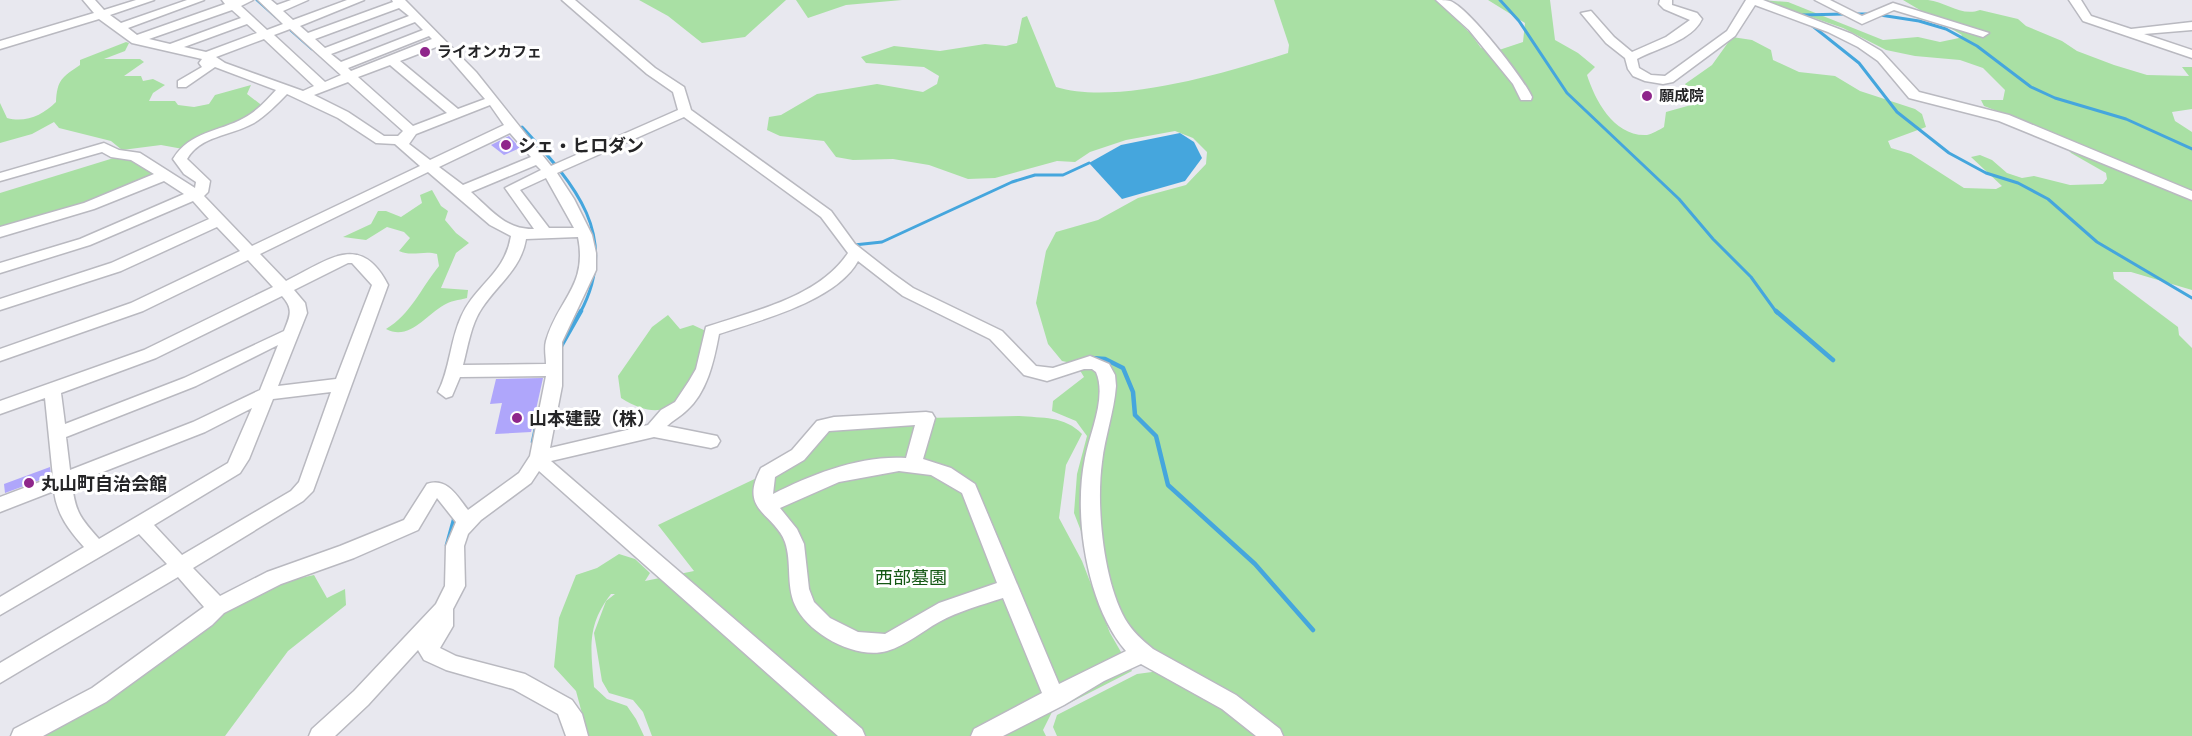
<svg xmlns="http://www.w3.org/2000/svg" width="2192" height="736" viewBox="0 0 2192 736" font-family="'DejaVu Sans','Noto Sans JP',sans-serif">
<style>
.green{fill:#a9e0a4}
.water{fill:#45a6dd}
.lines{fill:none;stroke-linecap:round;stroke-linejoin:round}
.stream-far1{stroke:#45a6dd;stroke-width:3}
.stream{stroke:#45a6dd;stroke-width:4.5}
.building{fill:#afa6fb}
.minor-casing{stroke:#b9b9c0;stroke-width:3}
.minor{fill:#fff;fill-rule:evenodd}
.poi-dot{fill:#8f268b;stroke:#fff;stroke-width:2}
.labels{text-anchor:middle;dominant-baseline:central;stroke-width:6;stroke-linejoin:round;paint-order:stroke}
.far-poi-label{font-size:15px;font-weight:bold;fill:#252527;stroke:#fff;text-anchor:start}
.poi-label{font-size:18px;font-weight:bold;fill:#252527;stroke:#fff;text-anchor:start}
.park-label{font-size:18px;fill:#145814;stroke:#fff}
</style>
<rect width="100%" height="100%" fill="#e8e8ef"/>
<path class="green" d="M639,0H786L745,37L702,43L668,16Z
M796,0H902L846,5L808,18Z
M1274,0H1436L1471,34L1481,48L1496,51L1523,42L1525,23L1488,0H1550L1555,40L1578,53L1595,67L1587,75C1595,100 1614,137 1647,135C1652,134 1659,130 1664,127L1666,112L1691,105L1685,84L1712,65L1732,37L1752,40L1771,50L1773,60L1799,72L1835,76L1860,91L1915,109L1922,114L1926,127L1888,141L1891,148L1911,154L1964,188L1996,189L2002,186L1971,157L1980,155L1992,160L2007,173L2022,178L2034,176L2070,185L2103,184L2107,179L2106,173L2071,153L2054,133L1984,106L1981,100H2003L2005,90L1983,68L1960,60L1915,56L1886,50L1843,28L1762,0L1788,2L1883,40L1918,37L1940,42L1959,38L1962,35L1903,0C1911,0 1920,0 1928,0C1946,2 1962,17 1980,10L2018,19L2026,26L2062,41L2077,51L2114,65L2147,75L2189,76L2182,67H2192V109L2172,112L2175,121L2192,132V290L2131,272H2113L2114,279L2178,327L2179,335L2192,348V736H1057L1053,727L1057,715L1137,674L1152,672L1156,655L1129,626L1096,570L1074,513L1077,474L1087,436L1076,421L1052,411L1053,401L1084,377L1076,364L1062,361L1048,344L1036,303L1046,251L1056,232L1098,220L1138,198L1186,185L1206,164L1207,152L1193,138L1175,131L1126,140L1090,152L1075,162L1057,161L995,178L968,179L929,165L893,159L853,160L836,157L824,141L780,136L767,130L769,117L781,115L817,94L877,84L923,92L937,84L939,76L924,67L866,63L861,57L894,46L940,51L985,44L1006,46L1017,43L1022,18L1027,16L1056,87C1117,106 1228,72 1288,53L1289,45Z
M126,42L129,43L125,51L104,59H140L144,62L124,76H141L143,81L153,79L165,85L153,93L149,101H175L178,105L194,107L209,104L215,95L251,85L247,94L264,107L255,115L183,149L161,145L122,150L111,141L59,128L54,122L32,134L0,143V103L7,118C26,123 43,115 56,102C57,80 62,77 80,65V60Z
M117,157L130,159L157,173L83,205L0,228V193Z
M432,190L441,206L448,211L445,220L456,233L469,243L456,253L441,288L468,290L467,298C459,300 450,301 444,305C425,316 409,341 386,329C411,314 421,288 439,266L437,254C424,250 412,257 399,251L410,238L404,232L387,227L366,240L343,237L371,224L378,211H386L401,217L422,203L420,195Z
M668,315L680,329L693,325L708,332C697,380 679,435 621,398L618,376L652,327Z
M1019,416C1042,418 1065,416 1082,434L1066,465L1059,518L1082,561L1110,633L1132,671L1052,712L1043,730L1046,736H652L643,712L633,700L609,693L602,681L594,633L606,601L615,594H611C586,626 591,649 594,687L607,699L627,706L636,719L644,736H588L576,691L554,667L559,618L576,575L597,568L619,554L635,559L650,573L645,581L694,571L658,525L767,473L823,426L926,418Z
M314,575L327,598L345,589L346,605L288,651L225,736H31L223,612L283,582Z"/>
<path class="water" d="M1180,133L1194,142L1202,158L1185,181L1122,199L1089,163L1121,145Z"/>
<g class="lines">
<path class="stream-far1" d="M257,0L276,17
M1500,0L1519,21L1567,93L1679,199L1713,239L1751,277L1777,313
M1853,14H1869
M1801,15L1845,14
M1880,15L1919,21L1946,29L1977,46L2031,87L2055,98L2126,119L2192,149
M1810,24L1859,63L1897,112L1949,153L1986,173L2018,183L2048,199L2097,242L2192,298
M286,26L312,49
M522,127C573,183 622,235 580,313
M854,245L882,242L1012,182L1035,175H1063L1089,163"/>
<path class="stream" d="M1776,311L1833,360
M560,348L581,311
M1091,358L1105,359L1123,368L1133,392L1135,415L1156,436L1168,485L1255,564L1313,630
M533,442L537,423
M447,545L455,516"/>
</g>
<path class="building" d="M509,136L520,148L504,155L491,145Z
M543,378L531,432L495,434L502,403L490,404L496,379Z
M50,467L51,476L5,493L4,484Z"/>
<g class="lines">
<g class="minor-casing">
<path id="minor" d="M83,0H95L104,10L136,0H154L110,15L121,23L187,0H204L128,28L137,35L225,4L222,0H253L241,6L267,30L283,24L258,0H271L277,5L291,0H308L283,11L293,20L347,0H364L300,26L308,33L393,2L392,0H405L476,72L551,166L678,110L673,92L647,74L562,0H575L655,68L684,87L691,110L831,211L855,244L892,273L913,288L1002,331L1036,366L1053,368L1090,356L1109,364L1115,375L1116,386C1114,412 1105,436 1102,462C1096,506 1103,579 1125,619C1132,631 1142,640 1153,649L1236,695L1280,729L1283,736H1256L1222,709L1141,664L1104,681L1064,705L1003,736H971L974,729L1042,693L1003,598C981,605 959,611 939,622C921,632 907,645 887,651C856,660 808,634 795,605C786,585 792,562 785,542C774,513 738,511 761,468L792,450L817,421L834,417L926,412L932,413L935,418L923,459L951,468L975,484L1059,684L1126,651C1087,606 1073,516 1085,458C1090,432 1107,397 1096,372L1092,369H1084L1047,381L1024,375L990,339L903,296L858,261C836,301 761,320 719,334C714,361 707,393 686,411C680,417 673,420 667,426L717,436L720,441L717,446L711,448L654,437L551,461L862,729L865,736H838L539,471L531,483L481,520L468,534L464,546L465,586L453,609V626L440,648L456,656L525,674L572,700L582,714L588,736H566L558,714L513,689L446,670L424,660L418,650L368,705L335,736H309L312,729L354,691L436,604L445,586L446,546L456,522L437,498L418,530L354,558L281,584L224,613L212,625L106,702L43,736H11L14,729L92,688L204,607L178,577L0,683V663L167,564L139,534L0,615V597L84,547C69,530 57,515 54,491L0,512V497L53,477L45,398L0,414V401L144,350L273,287L248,260L143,311L0,361V349L131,303L240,251L217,227L121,271L0,310V299L111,263L209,219L193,201L90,245L0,273V263L80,239L184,194L164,181L94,209L0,237V227L84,203L154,174L131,160L111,157L102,152L0,181V173L104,143L119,150L140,153L195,188L196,182L184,174L173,159C190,131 219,132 244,118C257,111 267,100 276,90L215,67L186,87H178V81L202,67L199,63L202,59L132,43L99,19L0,49V41L94,13ZM399,8L409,16L325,48L315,39ZM232,10L241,18L170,44L149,39ZM415,22L423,30L341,62L331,54ZM247,24L257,33L206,52L184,47ZM290,29L341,75L325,82L274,35ZM429,36L432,39L351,71L348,68ZM264,39L314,86L303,91L225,63L216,57ZM439,46L485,99L458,109L400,61ZM390,65L447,113L413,126L358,77ZM348,82L403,131L398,136H384L348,112L314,95ZM287,94L338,118L376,143L395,144L420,166L252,246L204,196L208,192L210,181L187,159C200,136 230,136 252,124C265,117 276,105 287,94ZM490,105L504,125L430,160L409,144L416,134ZM684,117L821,217L848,253C819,297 754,311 706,327L696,369L689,381L675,402L661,410L648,425L550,448L562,386V342L596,270V253L592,235L574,199L557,173ZM510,133L531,157L463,185L439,167ZM536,165L541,170L505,188L534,229C506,230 491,210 471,192ZM428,172L490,225L511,236C505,274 475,285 461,317C450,341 450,369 438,392L446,398L452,396L460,377L546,376L530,456L519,473L468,510C457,496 447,477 427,484L404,520L340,546L267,572L220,596L193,568L303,501L313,491L388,285C360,230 326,262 286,281L260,254ZM546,178L574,228H549L520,190ZM578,237C588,286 558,299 546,341C544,348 546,357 546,364L463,365C468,346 471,324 482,308C498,284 521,269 526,239ZM348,263H352L372,285L336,379L278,386L307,313L305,303L294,290ZM282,296C294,309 290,316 284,331L184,378L65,424L61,393L156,358ZM278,345L260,390L193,422L70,470L66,437L196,386ZM331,392L299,482L291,491L182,555L154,525L240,473L249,459L273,399ZM252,408L228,463L99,539C81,519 75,512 72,484L205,432ZM915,425L906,458C861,455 812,474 773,494L775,477L804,460L829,431ZM899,471L931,475L962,493L997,583L939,603L885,634L858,632L830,618L814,602L809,589L804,544L797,529L780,508L839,482Z
M1436,0C1440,0 1447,0 1450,1C1468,7 1524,79 1532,97L1531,100H1521L1513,84L1469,30Z
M1660,0H1672V5L1697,13L1702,19C1692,41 1657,48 1637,59L1639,68L1651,75L1665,76L1727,31L1746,0H1763L1852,34L1881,51L1919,92L2009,115L2192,191V200L1999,121L1909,98L1878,61L1858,47L1828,32L1755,5L1735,36L1673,82L1663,84L1645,81L1633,76L1628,69L1625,58L1606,43L1581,13L1591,11L1614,37L1632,52L1666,37L1690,20L1664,9L1659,4Z
M1815,0H1830L1862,16L1893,3L1989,33L1983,37L1894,10L1862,24Z
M2069,0H2081L2091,16L2131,29L2192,22V30L2144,34L2192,50V58L2083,21Z"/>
</g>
<use href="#minor" class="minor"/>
</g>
<g class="poi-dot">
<circle cx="425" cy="52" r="6"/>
<circle cx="1647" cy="96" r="6"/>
<circle cx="506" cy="145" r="6"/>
<circle cx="517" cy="418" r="6"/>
<circle cx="29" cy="483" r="6"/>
</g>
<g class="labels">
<g class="far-poi-label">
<text x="437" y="52">ライオンカフェ</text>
<text x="1659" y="96">願成院</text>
</g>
<g class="poi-label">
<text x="518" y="145">シェ・ヒロダン</text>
<text x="529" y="418">山本建設（株）</text>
<text x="41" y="483">丸山町自治会館</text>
</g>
<g class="park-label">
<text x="911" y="577">西部墓園</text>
</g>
</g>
</svg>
